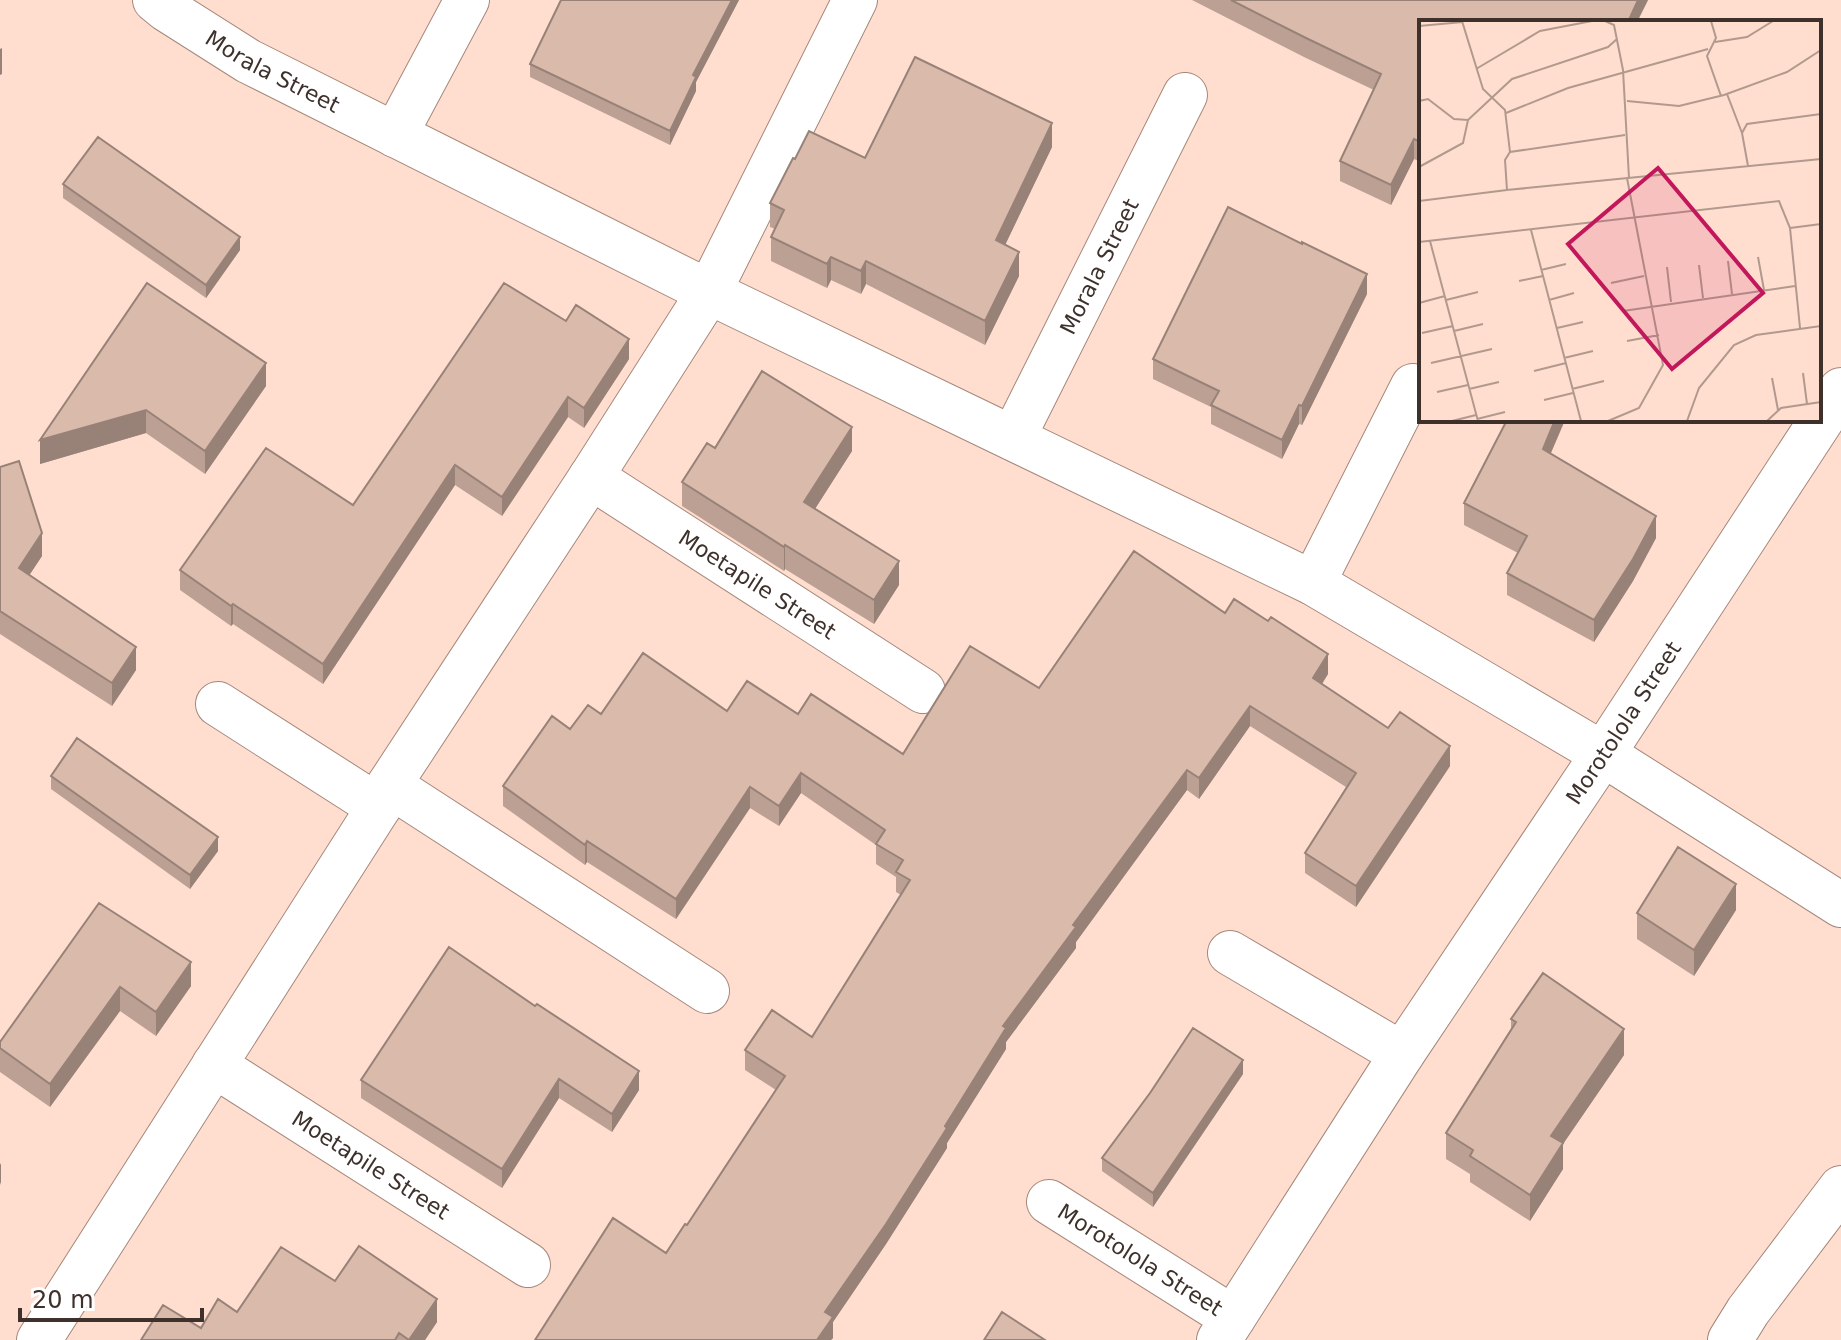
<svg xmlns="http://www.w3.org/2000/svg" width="1841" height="1340" viewBox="0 0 1841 1340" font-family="'DejaVu Sans',sans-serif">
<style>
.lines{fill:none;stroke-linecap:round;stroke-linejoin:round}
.minor-casing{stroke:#a6887b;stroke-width:46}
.minor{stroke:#fff;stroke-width:44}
.wall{fill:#bba093}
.shaded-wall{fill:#988278}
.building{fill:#d9baab;stroke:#988278;stroke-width:2}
.labels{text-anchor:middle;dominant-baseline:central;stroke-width:6;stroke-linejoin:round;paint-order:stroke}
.street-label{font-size:22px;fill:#3e312c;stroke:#fff}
.inset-road{fill:none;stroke:#b2998e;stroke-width:2}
.view{fill:#c2185b;fill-opacity:0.15;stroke:#c2185b;stroke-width:4}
.inset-edge{fill:none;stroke:#3e312c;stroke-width:4}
</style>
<rect width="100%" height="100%" fill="#ffdecf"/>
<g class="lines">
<g class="minor-casing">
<g id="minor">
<path id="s1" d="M155,0L166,9L248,61L709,292L1313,583L1603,754L1841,905"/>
<path d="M395,135L467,0"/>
<path id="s2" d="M1013,438L1185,95"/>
<path id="s3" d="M591,477L923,691"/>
<path d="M1313,583L1413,386"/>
<path d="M218,704L379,807"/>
<path d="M389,785L707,991"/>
<path d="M1230,953L1402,1054"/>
<path id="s4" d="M214,1065L528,1265"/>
<path id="s5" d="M1049,1202L1233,1318"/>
<path d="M39,1340L379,807L389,785L591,477L709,292L855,0"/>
<path id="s6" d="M1219,1340L1402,1054L1603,754L1841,390"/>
<path d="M1730,1340L1748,1311L1841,1188"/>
</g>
</g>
<use href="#minor" class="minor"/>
</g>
<path class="wall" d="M739,0L696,82V91L670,145L530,77V64Z
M1192,0H1648L1637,22H1421V162L1414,159L1391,205L1340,181V161L1374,90L1306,58Z
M1052,147L1005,245L1019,276L985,345L866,284L861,294L831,280L827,288L771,261V237L775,229L770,227V203L795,159L865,158Z
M63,184L240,250L206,298L63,198Z
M147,283L266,386L205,474L146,433L40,464Z
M1367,294L1302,425L1299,424L1282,459L1211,424V407L1153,379V359Z
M629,359L584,428L568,417L502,516L455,485L323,684L233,624L231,626L180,590V570L353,505Z
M1507,420H1565L1551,453L1656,538L1633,581L1594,642L1507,595V573L1518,553L1464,525V503Z
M715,448L852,451L815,509L899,585L874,624L785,569L784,571L682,506V482Z
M0,467L42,556L29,575L136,670L112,706L0,634Z
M1225,613L1328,674L1322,684L1388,728L1450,766L1356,907L1305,873V853L1346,787L1250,726L1199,799L1187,790L1076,942V948L1006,1042V1049L947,1143V1148L886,1244L833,1322V1338L831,1340H535L666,1253L687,1225L776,1090L745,1070V1050L812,1037L901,895L896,892V877L876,864V845L801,793L779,826L750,808L676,919L587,862L585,865L503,806V786L570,729L601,714L727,711L798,714L903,754L1039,688Z
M51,776L218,851L190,889L51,789Z
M99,903L191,986L156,1036L120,1011L50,1107L0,1072V1042Z
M1736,910L1694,976L1637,939V913Z
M449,947L639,1090L612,1132L559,1098L502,1188L361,1098V1080Z
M1511,1019L1624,1055L1563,1144V1169L1530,1221L1470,1182V1174L1446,1159V1133L1511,1029Z
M1243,1074L1153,1207L1102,1171V1158Z
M335,1281L437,1322L425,1340H141L201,1328Z"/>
<path class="shaded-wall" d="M732,0H739L696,82V91L670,145V131L693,75Z
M1638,0H1648L1637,22H1628Z
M2,48V74L0,75V49Z
M1052,123V147L996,264V240Z
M1414,139V159L1391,205V185Z
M240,237V250L206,298V285Z
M1019,252V276L985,345V321Z
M831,257V280L827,288V264Z
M866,261V284L861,294V271Z
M1367,274V294L1302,425V406Z
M629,339V359L584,428V408Z
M266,363V386L205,474V451Z
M568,397V417L502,516V497Z
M1299,405V424L1282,459V440Z
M146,410V433L40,464V440Z
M1555,420H1565L1543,471V449Z
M852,427V451L804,526V502Z
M455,465V485L323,684V664Z
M1656,516V538L1633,581L1594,642V620Z
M42,533V556L19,591V568Z
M785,545V569L784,571V547Z
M899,561V585L874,624V600Z
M233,604V624L231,626V606Z
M136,647V670L112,706V683Z
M1328,654V674L1313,698V678Z
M1250,706V726L1199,799V778Z
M1450,746V766L1356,907V886Z
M1187,770V790L1076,942V948L1006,1042V1049L947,1143V1148L886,1244L833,1322V1338L831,1340H817L825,1312L945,1126L1003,1026L1073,925Z
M801,773V793L779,826V806Z
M750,787V808L676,919V899Z
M218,837V851L190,889V875Z
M587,841V862L585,865V845Z
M1736,884V910L1694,976V950Z
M191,962V986L156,1036V1012Z
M120,987V1011L50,1107V1084Z
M1624,1029V1055L1563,1144V1169L1530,1221V1195L1551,1136Z
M1243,1060V1074L1153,1207V1193Z
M639,1071V1090L612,1132V1114Z
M559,1079V1098L502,1188V1169Z
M1,1163V1182L0,1185V1165Z
M437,1299V1322L425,1340H409Z"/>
<path class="building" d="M561,0H732L693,75L696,77L670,131L530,64Z
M1231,0H1638L1628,22H1421V142L1414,139L1391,185L1340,161L1381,74L1306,38Z
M915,57L1052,123L996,240L1019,252L985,321L866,261L861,271L831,257L827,264L771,237L784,210L770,203L793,158L795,159L809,131L865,158Z
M98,137L240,237L206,285L63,184Z
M1228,207L1302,244V242L1367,274L1302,406L1299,405L1282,440L1211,405L1219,391L1153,359Z
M147,283L266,363L205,451L146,410L40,440Z
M504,283L566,321L576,305L629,339L584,408L568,397L502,497L455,465L323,664L233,604L231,606L180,570L266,448L353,505Z
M762,371L852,427L804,502L899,561L874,600L785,545L784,547L682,482L707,443L715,448Z
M1507,420H1555L1543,449L1656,516L1633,559L1594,620L1507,573L1527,536L1464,503Z
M19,461L42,533L19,568L136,647L112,683L0,611V467Z
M1134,551L1225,613L1234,599L1268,621L1271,617L1328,654L1313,678L1388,728L1400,712L1450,746L1356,886L1305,853L1356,773L1250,706L1199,778L1187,770L1073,925L1076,927L1003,1026L1006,1028L945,1126L947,1128L886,1224L825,1312L833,1317L817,1340H535L613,1218L666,1253L685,1224L687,1225L785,1076L745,1050L772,1010L812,1037L910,880L896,872L903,860L876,844L885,830L801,773L779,806L750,787L676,899L587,841L585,845L503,786L552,716L570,729L588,705L601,714L643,653L727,711L747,681L798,714L811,694L903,754L970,646L1039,688Z
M77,738L218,837L190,875L51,776Z
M1678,847L1736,884L1694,950L1637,913Z
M99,903L191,962L156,1012L120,987L50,1084L0,1048V1042Z
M449,947L535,1006L537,1004L639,1071L612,1114L559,1079L502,1169L361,1080Z
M1543,973L1624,1029L1551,1136L1563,1143L1530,1195L1470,1156L1473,1150L1446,1133L1516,1022L1511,1019Z
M1193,1028L1243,1060L1153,1193L1102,1158L1150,1093Z
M359,1246L437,1299L409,1340L399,1333L395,1340H141L163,1305L201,1328L218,1299L237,1312L281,1247L335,1281Z
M1002,1312L1045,1340H984Z"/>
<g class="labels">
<g class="street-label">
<text stroke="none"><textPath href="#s1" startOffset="138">Morala Street</textPath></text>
<text stroke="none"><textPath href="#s2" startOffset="192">Morala Street</textPath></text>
<text stroke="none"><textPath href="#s3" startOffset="198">Moetapile Street</textPath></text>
<text stroke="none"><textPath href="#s6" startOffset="738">Morotolola Street</textPath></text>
<text stroke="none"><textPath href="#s4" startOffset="186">Moetapile Street</textPath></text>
<text stroke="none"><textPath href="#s5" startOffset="108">Morotolola Street</textPath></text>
</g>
</g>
<g transform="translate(1419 20)">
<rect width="402" height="402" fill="#ffdecf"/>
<path class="inset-road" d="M43,1L64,69L86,90L91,132M186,1L195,5L204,50L210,158M292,1L297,18L288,36L302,76M0,6L44,2M296,22L328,17L354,1M57,49L121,11L173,1M308,74L323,113M0,81L9,79L35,99L49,100L93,59L189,27L198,19M208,81L260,86L305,75L368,52L402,30M87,93L149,68L289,29M206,115L91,132L86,140L88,170L402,139M329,146L323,113L328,104L402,94M0,147L44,123L49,100M0,181L88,170M371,208L402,204M112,210L162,401M11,221L59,401M0,222L360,181L371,208L381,308M339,237L345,270M309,241L313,274M280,245L284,278M248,247L252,282M122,250L147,244M100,261L124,256M192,263L225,256M27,280L59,272M130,280L155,273M0,283L26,276M204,291L376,266M138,308L164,302M35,311L64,304M3,313L34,306M208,321L240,315M145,338L174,331M12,343L73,329M115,351L147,343M384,353L388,384M353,358L359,390M50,369L80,362M153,369L185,361M18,372L49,365M125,380L154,373M58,399L86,392M33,401L57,395M189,401L220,388L244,345L208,158M268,401L280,368L315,325L337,315L402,306M348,401L362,388L402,382"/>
<path class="view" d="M239,148L344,273L253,349L149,224Z"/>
<rect width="402" height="402" class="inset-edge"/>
</g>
<path d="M20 1308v12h182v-12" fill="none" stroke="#3e312c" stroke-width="4"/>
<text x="32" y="1308" font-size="24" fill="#3e312c" stroke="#ffffff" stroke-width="6" paint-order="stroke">20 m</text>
</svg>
